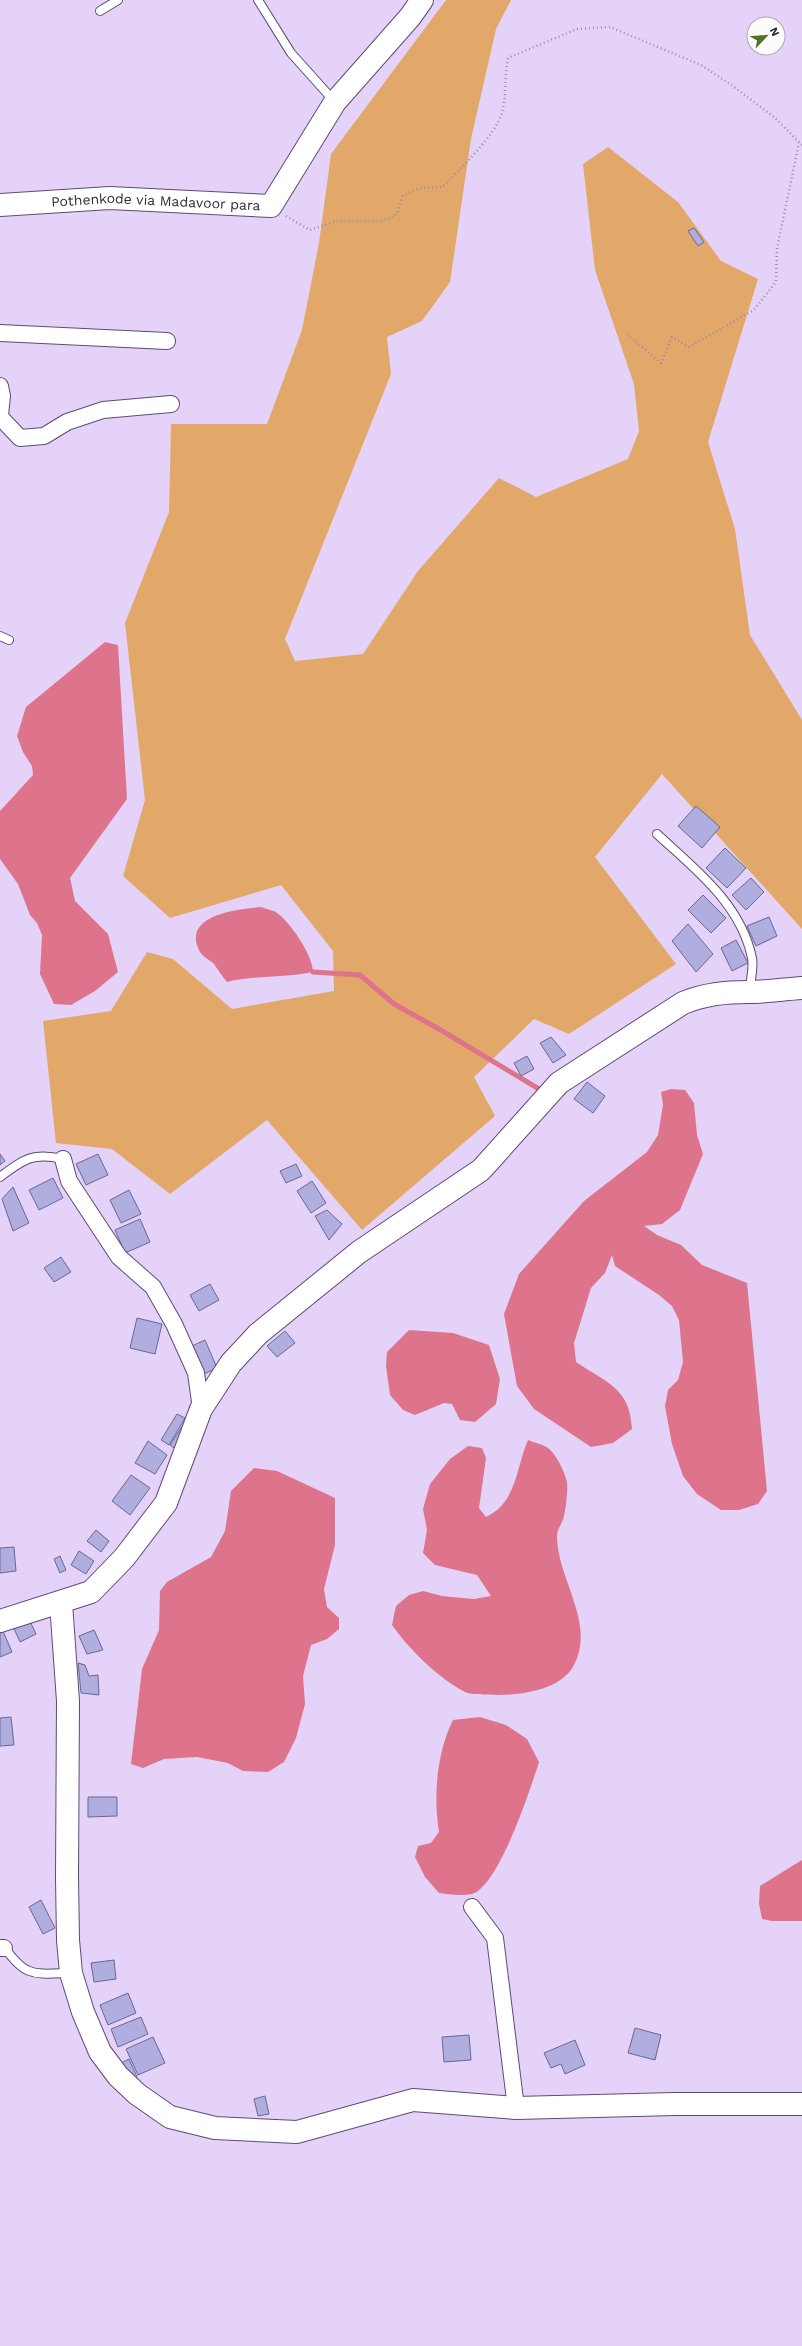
<svg xmlns="http://www.w3.org/2000/svg" width="802" height="2346" viewBox="0 0 802 2346" font-family="'Work Sans',sans-serif">
<style>
.green{fill:#e1a86a}
.water{fill:#dd748b}
.lines{fill:none;stroke-linecap:round;stroke-linejoin:round}
.stream{stroke:#dd748b;stroke-width:5}
.building{fill:#b0addf;stroke:#6a6794}
.lane-casing{stroke:#604a74;stroke-width:10}
.street-casing{stroke:#604a74;stroke-width:18}
.secondary-casing{stroke:#604a74;stroke-width:24}
.path{stroke:#9c8dab;stroke-width:2.5;stroke-dasharray:1 3;stroke-linecap:butt}
.lane{stroke:#fff;stroke-width:8}
.street{stroke:#fff;stroke-width:16}
.secondary{stroke:#fff;stroke-width:22}
.labels{text-anchor:middle;dominant-baseline:central;stroke-width:3;stroke-linejoin:round;paint-order:stroke}
.street-label{font-size:14px;fill:#332a3c;stroke:#fcfcfc}
</style>
<rect width="100%" height="100%" fill="#e5d2f9"/>
<path class="green" d="M446,0H511L496,29L471,139L450,282L422,321L387,337L391,374L285,639L295,661L363,654L418,571L499,478L536,497L628,459L639,431L634,384L595,270L583,164L608,147L678,202L721,261L758,279L708,442L735,529L750,635L802,720V929L662,774L595,857L676,964L569,1034L534,1019L474,1077L495,1116L362,1230L267,1120L170,1194L112,1149L56,1143L43,1021L111,1011L147,952L173,959L232,1009L334,991L333,951L281,885L170,918L123,876L145,800L125,623L169,512L171,424H267L302,330L319,243L331,154Z"/>
<path class="water" d="M105,642L118,645L127,799L70,878L75,901L108,934L118,972L95,991L71,1005L54,1004L40,974L42,935L37,923L30,915L18,884L0,859V811L33,775L32,766L23,752L17,736L26,707Z
M261,907C265,909 272,910 276,912C290,922 313,955 313,972C284,978 255,975 227,982C222,976 218,970 214,964C210,960 203,957 200,952C180,915 238,909 261,907Z
M671,1089L685,1090L694,1103L697,1135L703,1154L680,1210L662,1224L644,1226L657,1235L681,1245L702,1265L747,1283L767,1491L758,1504L739,1510H721L697,1494L683,1476L672,1444L665,1406L668,1390L678,1380L683,1362L679,1320L672,1306L659,1295L615,1266L612,1255L605,1273L591,1288L574,1343L576,1362C607,1383 630,1388 632,1429L613,1443L591,1447L534,1409L517,1386L504,1314L519,1274L584,1201L647,1152L658,1135L663,1105L661,1092Z
M409,1330L453,1333L489,1345L500,1379L496,1404L475,1422L460,1420L452,1404L444,1403L415,1415L403,1410L390,1395L386,1366L387,1352Z
M528,1440C534,1443 543,1444 548,1448C556,1454 565,1472 567,1482C568,1491 566,1507 564,1516C563,1522 557,1529 557,1536C557,1579 596,1622 574,1665C559,1694 508,1697 480,1694C475,1694 469,1694 465,1692C438,1678 409,1649 392,1625L396,1606L409,1595L423,1591L442,1596L474,1599L491,1596L477,1575L435,1565L423,1553L427,1530L423,1509L430,1484L450,1459L468,1446L482,1448L486,1458L479,1508L486,1517C517,1503 516,1467 528,1440Z
M254,1468L277,1471L335,1498V1545L324,1589L327,1607L339,1618V1629L327,1639L311,1645L303,1676L305,1704L296,1738L284,1762L268,1772L243,1771L228,1763L197,1757L164,1759L143,1768L131,1764L142,1669L159,1630L160,1591L167,1582L211,1557L225,1531L231,1491Z
M480,1717L506,1725L527,1739L539,1762C529,1793 503,1872 478,1891C469,1898 449,1894 439,1893L425,1877L415,1857L418,1846L431,1843L439,1832C433,1796 437,1752 453,1720Z
M802,1860V1921H772L762,1919L759,1904L760,1886Z"/>
<g class="lines">
<path class="stream" d="M313,972L360,975L394,1004L439,1029L539,1089"/>
</g>
<path class="building" d="M694,228L704,242L698,246L688,231Z
M696,806L720,827L702,848L678,826Z
M725,848L746,868L727,888L706,868Z
M751,878L764,892L746,910L732,895Z
M703,895L726,918L711,933L688,910Z
M769,917L777,936L756,946L747,926Z
M688,924L713,954L696,972L672,941Z
M736,940L748,963L732,971L721,948Z
M551,1037L566,1055L553,1063L540,1043Z
M527,1056L534,1069L521,1076L514,1063Z
M587,1082L605,1096L593,1113L574,1099Z
M0,1154L5,1161L0,1165Z
M98,1154L108,1175L86,1185L76,1164Z
M296,1164L302,1176L286,1183L280,1171Z
M53,1178L63,1198L39,1210L29,1190Z
M312,1181L326,1203L311,1213L297,1191Z
M13,1187L29,1223L13,1231L2,1199Z
M129,1190L141,1214L121,1223L110,1200Z
M327,1210L342,1224L329,1240L315,1216Z
M140,1219L150,1242L125,1253L115,1230Z
M61,1257L71,1272L54,1282L44,1268Z
M210,1284L219,1300L199,1311L190,1295Z
M137,1318L162,1324L155,1354L130,1348Z
M285,1331L295,1343L277,1357L267,1346Z
M205,1340L217,1368L204,1374L192,1346Z
M177,1414L185,1418L169,1445L161,1440Z
M188,1417L177,1450L170,1445Z
M148,1441L167,1455L155,1474L135,1463Z
M131,1475L150,1488L130,1515L112,1501Z
M96,1530L109,1541L101,1552L87,1541Z
M14,1547L16,1571L0,1573V1548Z
M79,1551L94,1561L86,1574L71,1565Z
M60,1556L66,1570L60,1573L54,1559Z
M28,1617L36,1634L20,1642L12,1624Z
M0,1629H2L12,1652L0,1657Z
M94,1630L103,1650L87,1654L79,1636Z
M78,1663L85,1665L89,1676L98,1675L99,1695L81,1693Z
M11,1717L14,1745L0,1746V1718Z
M88,1797H117V1816L88,1817Z
M41,1900L55,1928L43,1934L29,1907Z
M114,1960L116,1979L94,1982L91,1963Z
M128,1993L136,2013L108,2025L100,2005Z
M141,2017L148,2034L118,2047L111,2029Z
M635,2028L661,2035L655,2060L628,2053Z
M469,2035L471,2060L444,2062L442,2037Z
M153,2037L165,2063L138,2075L126,2049Z
M575,2040L585,2065L565,2074L561,2064L551,2068L544,2053Z
M129,2059L137,2077L125,2083L117,2065Z
M265,2096L269,2114L258,2116L254,2099Z"/>
<g class="lines">
<g class="lane-casing">
<path id="lane" d="M258,0L291,53L334,101
M100,11L118,0
M0,636L9,640
M657,834C695,869 741,904 752,958C754,968 750,981 750,991
M0,1177C24,1159 33,1152 63,1159
M3,1945C25,1978 34,1974 71,1973"/>
</g>
<g class="street-casing">
<path id="street" d="M0,333L167,341
M0,386L2,396L0,415
M0,417L20,438L44,436L67,422L103,410L171,404
M63,1159L69,1181L119,1257L153,1287L174,1324L196,1373L201,1409
M472,1907L495,1938L516,2108
M0,1948H4"/>
</g>
<g class="secondary-casing">
<g id="secondary">
<path id="s1" d="M0,205L110,198L271,206L335,102L410,17L422,0"/>
<path d="M61,1603L68,1701L67,1878L68,1940L71,1973L83,2012L100,2052L118,2076L137,2094L170,2117L215,2128L297,2132L413,2100L516,2108L675,2104H802"/>
<path d="M0,1621L91,1592L124,1558L166,1503L201,1409L231,1363L258,1334L359,1252L481,1170L559,1083L683,1003C705,994 725,992 749,992C767,992 785,989 802,988"/>
</g>
</g>
<path class="path" d="M286,216L310,230L336,221H383L397,214L403,196L419,188L442,187C459,171 496,134 502,113C507,95 504,77 508,58L577,29L610,27L701,65L730,84L774,117L802,145
M627,334L661,363L672,337L689,347L754,310L776,282L777,248L799,143"/>
<use href="#lane" class="lane"/>
<use href="#street" class="street"/>
<use href="#secondary" class="secondary"/>
</g>
<g class="labels">
<g class="street-label">
<text stroke="none"><textPath href="#s1" startOffset="156">Pothenkode via Madavoor para</textPath></text>
</g>
</g>
<g transform="translate(766 36) rotate(64)"><circle r="19" fill="#fcfcfc" stroke="#aca8af"/>
<path d="M0-3L7 15L0 10L-7 15Z" fill="#557226"/>
<text y="-6" font-size="11" font-weight="bold" text-anchor="middle" fill="#332a3c">N</text>
</g>
</svg>
